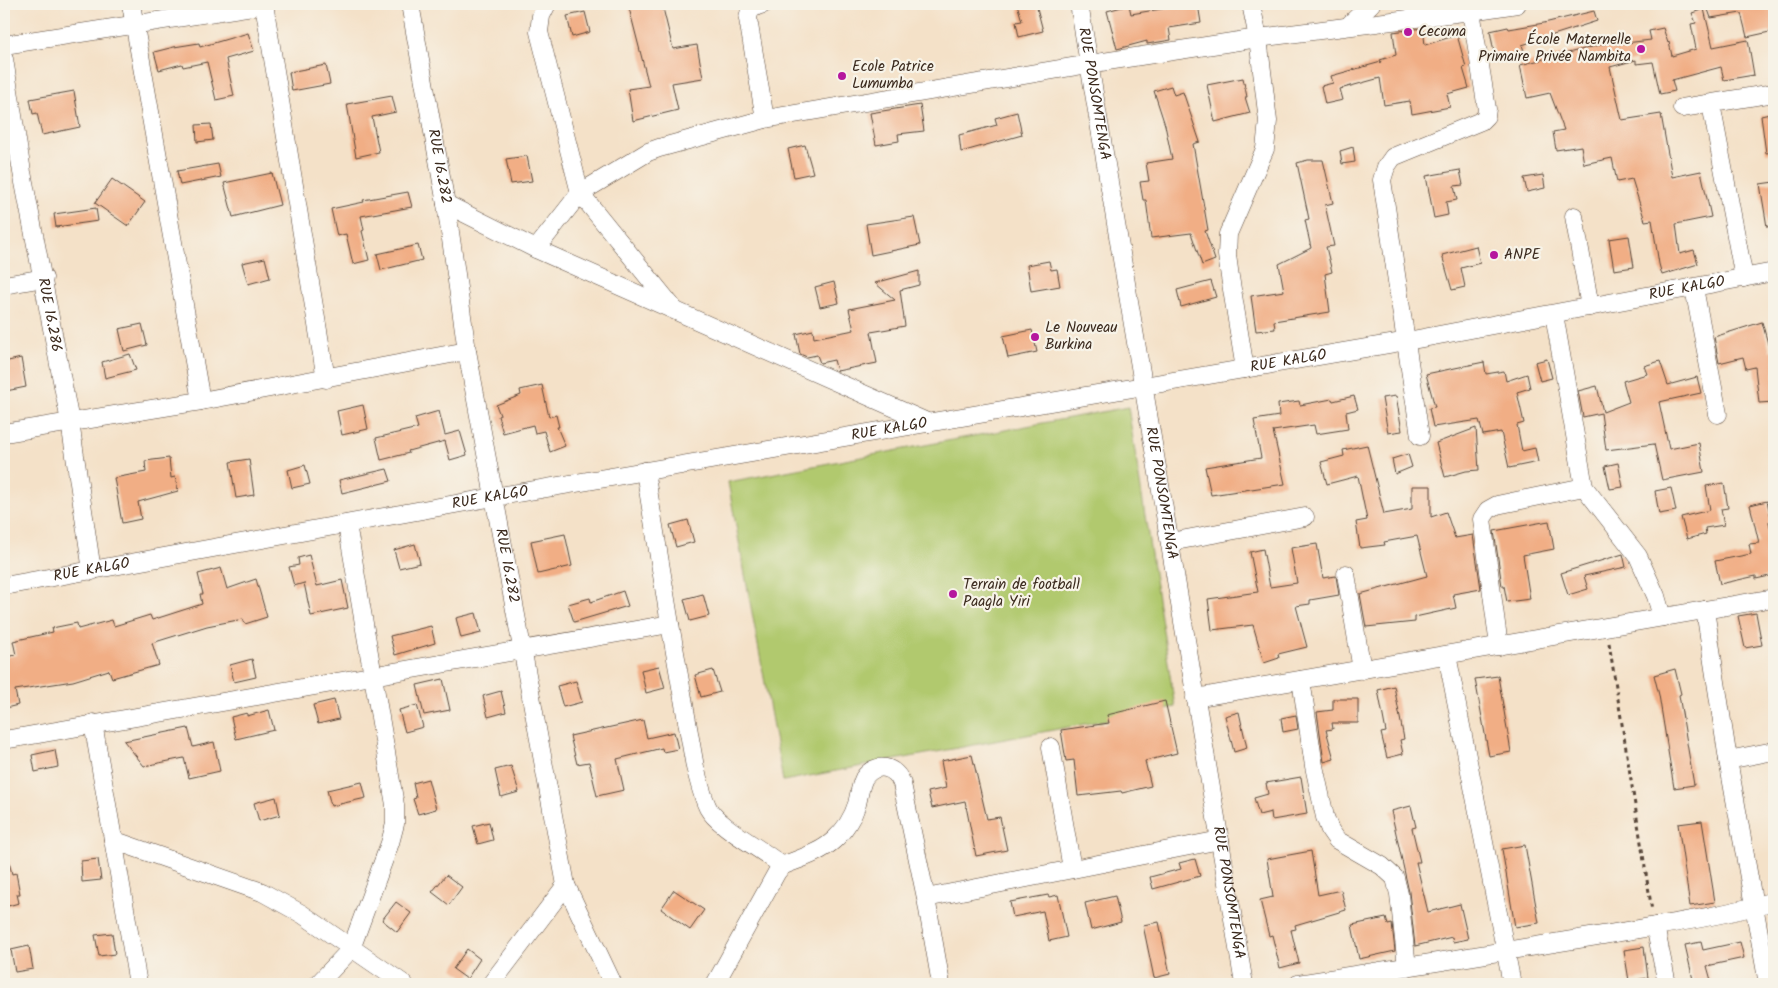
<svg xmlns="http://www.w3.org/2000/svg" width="1778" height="988" viewBox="0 0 1778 988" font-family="Kalam,sans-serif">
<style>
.green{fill:#b1c96e;stroke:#767a46}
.building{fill:#f1ae85}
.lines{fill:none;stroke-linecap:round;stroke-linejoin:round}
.minor-casing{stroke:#574538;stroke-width:19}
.path{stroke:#574538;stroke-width:3;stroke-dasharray:4 4;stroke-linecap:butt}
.minor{stroke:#fff;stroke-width:18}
.poi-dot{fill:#b5179e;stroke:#f7f3e8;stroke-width:2}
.labels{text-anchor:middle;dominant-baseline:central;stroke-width:4.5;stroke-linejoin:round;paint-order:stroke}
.poi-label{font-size:15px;fill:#3b2a1e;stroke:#f7f3e8;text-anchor:start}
.street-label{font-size:15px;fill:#3b2a1e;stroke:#f7f3e8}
</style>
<rect width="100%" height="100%" fill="#f7f3e8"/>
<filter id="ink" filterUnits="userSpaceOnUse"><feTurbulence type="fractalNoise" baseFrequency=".02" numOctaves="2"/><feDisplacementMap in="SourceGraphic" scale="10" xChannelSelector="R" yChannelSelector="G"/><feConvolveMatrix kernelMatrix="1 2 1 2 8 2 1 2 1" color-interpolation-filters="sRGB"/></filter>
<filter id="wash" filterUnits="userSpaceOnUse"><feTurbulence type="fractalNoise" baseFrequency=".0096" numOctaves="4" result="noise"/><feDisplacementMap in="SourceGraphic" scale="20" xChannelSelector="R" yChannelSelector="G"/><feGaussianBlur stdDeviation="1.12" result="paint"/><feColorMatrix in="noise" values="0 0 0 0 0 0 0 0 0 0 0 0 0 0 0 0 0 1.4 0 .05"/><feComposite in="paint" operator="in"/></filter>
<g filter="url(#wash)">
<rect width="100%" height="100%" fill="#f4e1c8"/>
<path class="green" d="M1128,407L1175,707L783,781L728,482Z"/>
<g id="blocks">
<path class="building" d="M647,4H662L673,49L697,45L703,78L672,83L678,110L633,121L628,89L649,86L629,8Z
M1017,4H1036L1043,31L1019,37L1016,22L1022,21Z
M1179,4H1198L1201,23L1169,28L1171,40L1147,44V41L1117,49L1107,11L1129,5L1131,14L1179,6Z
M1706,4H1773L1774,31L1747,37L1741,13L1711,18Z
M1704,9L1713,47L1748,40L1754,75L1724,80L1721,67L1672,80L1675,91L1660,94L1653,62L1636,64V60L1610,67L1622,120L1661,114L1672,177L1701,171L1711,217L1676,224L1680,254L1694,250L1698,264L1662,275L1659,264L1652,220L1645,221L1632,179L1617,182L1612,158L1584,164L1581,146L1556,150L1553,132L1564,130L1550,93L1527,98L1520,65L1616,41L1617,44L1651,40L1649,31L1663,28L1668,43L1669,42L1672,56L1696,49L1691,24L1696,23L1692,13Z
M1594,11L1597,21L1522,45L1524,51L1495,58L1490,31L1508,27L1509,29L1544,23Z
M585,12L590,32L572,37L567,16Z
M1423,28L1425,45L1457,35L1466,67L1463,68L1469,88L1447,94L1450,107L1412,114L1410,101L1384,105L1380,78L1340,89L1343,100L1325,104L1321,86L1333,83L1331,76L1381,62L1380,60L1396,55L1393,32Z
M248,33L254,51L226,59L234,96L216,100L207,62L183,67L182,64L159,70L154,52L174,47L199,43L200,47Z
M326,65L330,84L292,91L289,72Z
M1243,78L1247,97H1245L1250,113L1215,122L1207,85Z
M1171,86L1174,95L1183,92L1200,142L1193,144L1208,230L1205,231L1215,260L1202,265L1191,233L1151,238L1146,200H1143L1140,182L1149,181L1146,163L1172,159L1165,125L1154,91Z
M74,91L80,127L42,135L37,113L33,114L30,99Z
M392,96L396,112L372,117L379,152L356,157L347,104Z
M920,105L924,131L898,134L899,141L876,145L870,113Z
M1017,112L1022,135L961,152L959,135L997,125L995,118Z
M1774,113V152L1766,153L1761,116Z
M211,124L213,140L197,142L196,125Z
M805,145L813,173L794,177L788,149Z
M1353,147L1355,162L1342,164L1340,151Z
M527,156L532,181L511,184L506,159Z
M1308,160H1323L1333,203L1325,205L1334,246L1326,247L1332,272L1325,274L1330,312L1274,321L1275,329L1256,331L1251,296L1284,291L1279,264L1311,248L1305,220L1309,219L1297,163Z
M218,164L221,177L180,185L177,171Z
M1460,170L1463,185L1454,186L1457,200L1446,202L1448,215L1434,218L1426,176Z
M272,173L280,205L233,217L224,183Z
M1543,175L1545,188L1527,192L1524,178Z
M112,179L145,202L128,226L95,203Z
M1774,182V226L1767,227L1760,184Z
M408,192L412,207L361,216L364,230L362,231L369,260L353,264L346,234L337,236L331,209L364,202L363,200Z
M96,208L98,221L56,227L54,214Z
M914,217L920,245L871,255L866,224Z
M1629,236L1634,267L1614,270L1609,239Z
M418,245L422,260L381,270L377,254Z
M1476,246L1480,263L1461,268L1465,287L1452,290L1442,255Z
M265,258L270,278L248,284L242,263Z
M1049,261L1051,270L1057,269L1060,286L1031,291L1027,265Z
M919,271V285L900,290L905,326L871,332L877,363L837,371L834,360L820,363L817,355L807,357L800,354L796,334L813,330L814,338L854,330L849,309L895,300L875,283Z
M1211,281L1216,297L1181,307L1177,290Z
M834,282L839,303L820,307L815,287Z
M1762,322L1770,351L1774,349V402L1759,403L1755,367L1746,369L1743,357L1719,363L1714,337Z
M142,324L147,345L124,351L119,329Z
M1032,330L1037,352L1008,358L1003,336Z
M130,354L136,370L105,378L102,362Z
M21,358L26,387L6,391L4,380V362Z
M1547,359L1552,378L1540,381L1535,362Z
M1660,361L1668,385L1697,377L1701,393L1659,402L1669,449L1699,443L1704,472L1662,480L1654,444L1606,450L1601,413L1583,417L1578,391L1597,386L1603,412L1629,402L1623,381L1647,374L1644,366Z
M1484,362L1486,374L1504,371L1506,381L1527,374L1530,388L1517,392L1524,423L1517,425L1522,451L1535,448L1538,462L1509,468L1501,432L1483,435L1479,420L1433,427L1429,408L1435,407L1426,374Z
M542,385L549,417L556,415L559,427H557L565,446L550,452L544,431L535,433L533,425L503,433L498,416L500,415L496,405L521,395L520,390Z
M1354,396L1358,409L1346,412L1348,429L1316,434L1314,425L1273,431L1285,484L1211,495L1205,467L1261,458L1254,420L1279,416L1278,404L1299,401L1300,405L1332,399L1333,401Z
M1396,396L1402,431L1388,433L1382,398Z
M363,405L368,429L342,435L337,411Z
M439,411L445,435L460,431L467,455L450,460L445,441L408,451L409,453L381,460L376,438L418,428L415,418Z
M1476,428L1479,470L1466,471L1445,477L1436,443Z
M1367,445L1384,514L1412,509V486H1431V517L1446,512L1455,538L1473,535L1481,589L1453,594L1456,608L1415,617V622L1366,627L1360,594L1427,576L1417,536L1384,542L1385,545L1360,548L1356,522L1367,520L1358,476L1327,484L1321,462L1344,456L1343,450Z
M1408,454L1412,467L1395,474L1392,459Z
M169,458L171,478L175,477L178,491L138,502L141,519L122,523L114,478L146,472L145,461Z
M249,459L254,495L236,498L230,462Z
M1618,463L1623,487L1610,489L1605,466Z
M305,465L310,484L292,488L288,470Z
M387,469L391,481L342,493L339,480Z
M1724,483L1728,508L1721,509L1724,525L1705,528L1706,534L1687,539L1681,517L1710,510L1706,486Z
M1671,488L1676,511L1659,514L1655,491Z
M1767,501L1772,522H1769L1774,546V575L1756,579V576L1720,584L1715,561L1751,554L1749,544L1759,543L1750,505Z
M688,520L694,542L676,547L670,525Z
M1549,521L1554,549L1523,555L1530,599L1507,602L1504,586H1502L1494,531Z
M565,534L572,566L538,574L531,541Z
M415,544L420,563L399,568L394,550Z
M1317,544L1323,578L1336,576L1339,595L1310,600V604L1296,606L1307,647L1278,654L1279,658L1264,663L1253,625L1212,630L1208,599L1258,592L1250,552L1263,549L1270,587L1297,583L1291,548Z
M1623,554L1626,567L1584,576L1588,589L1568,595L1561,573Z
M309,555L317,586L342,580L348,608L311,616L304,583L294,586L289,567L299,565L298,558Z
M221,568L227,589L256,579L267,617L245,624L243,619L207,626L152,643L159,665L112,678L109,670L73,681L15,690L18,705L6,708L4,697V657L16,655L13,641L53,632L52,628L77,623L78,629L112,620L114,626L150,615L152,620L202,604L200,594H203L198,574Z
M623,591L628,606L574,622L568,604L590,598L591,602Z
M703,594L709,616L690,621L684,599Z
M476,613L481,633L461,638L456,618Z
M1756,613L1762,645L1745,648L1738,616Z
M431,626L435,643L395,655L390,636Z
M252,659L256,677L234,682L230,665Z
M659,666L665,688L646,693L641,670Z
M1675,669L1681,694L1679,695L1694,785L1674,788L1659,695L1654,675Z
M713,670L720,692L701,697L695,675Z
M1498,676L1511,752L1489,756L1475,679Z
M443,679L450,710L424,715L417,685Z
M576,681L582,702L563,707L557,686Z
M1394,686L1404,739L1400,740L1403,754L1387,758L1381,733L1386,732L1378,690Z
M501,691L506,712L488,717L483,696Z
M1333,699H1358V723H1332L1333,729L1326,730L1334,759L1324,762L1317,712L1333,710Z
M334,700L339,719L318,724L313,705Z
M1165,701L1177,753L1145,761L1151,786L1122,793L1121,791L1078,796L1074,760L1066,761L1061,730L1109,723L1107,715Z
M417,705L423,727L405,732L399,710Z
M269,710L274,730L236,739L231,717L247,713V716Z
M1239,712L1247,748L1234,752L1225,716Z
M1296,715L1298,729L1283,732L1281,718Z
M643,720L647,738L674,732L678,749L663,752L662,748L617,759L624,790L597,796L589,762L577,764L570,736Z
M188,728L193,747L214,742L220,771L189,778L184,758L144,766L124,741Z
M55,750L58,767L35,772L32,755Z
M972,755L987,819L1000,817L1007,850L976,856L965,801L932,808L928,792L946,788L941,761Z
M511,766L519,792L501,797L495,770Z
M1301,777L1307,814L1272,820L1271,812L1259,815L1254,798L1268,794L1266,783Z
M428,779L436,809L418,814L413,799L416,798L413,783Z
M362,782L366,798L331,806L327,790Z
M276,797L280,815L259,821L254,803Z
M1411,806L1416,827L1412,828L1420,862H1416L1428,912L1460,904L1468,939L1453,942L1452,937L1415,946L1409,892L1391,811Z
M1702,821L1715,902L1690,906L1678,824Z
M489,822L493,840L478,844L473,826Z
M1525,845L1539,923L1515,927L1502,849Z
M1311,851L1318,895L1341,890L1346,910L1295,925L1296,929L1291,930L1299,963L1280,968L1272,935L1269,936L1260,900L1273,897L1267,859Z
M98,859L101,880L82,882L81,861Z
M1195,859L1200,876L1153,889L1150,877L1181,869L1179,863Z
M4,862H9L12,874L16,873L20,894H17L19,903L4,907Z
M446,875L462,887L449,905L432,892Z
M674,890L704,910L690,930L661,909Z
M1048,895L1049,897L1058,895L1067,937L1049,941L1043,911L1013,917L1010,902Z
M1115,896L1121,922L1091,930L1085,903Z
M396,902L411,913L397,932L382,920Z
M1386,918L1388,925L1392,924L1395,951L1359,959L1352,925Z
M1159,922L1170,974L1154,978L1143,925Z
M112,933L115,954L99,956L95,935Z
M1701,942L1703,950L1740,942L1744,958L1707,966L1712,984H1694L1685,945Z
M29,946L33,969L15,972L11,950Z
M1644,947L1648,978L1629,981L1624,950Z
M467,949L480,959L467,979L453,969Z"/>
</g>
</g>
<g filter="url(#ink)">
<use href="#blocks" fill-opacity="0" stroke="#574538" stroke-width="1"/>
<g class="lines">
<g class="minor-casing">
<g id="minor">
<path d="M131,4L201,401"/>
<path d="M264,4L326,379"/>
<path id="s1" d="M410,4L446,204L467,351L566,885L491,984"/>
<path d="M764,4C754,7 749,8 748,19L765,119"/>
<path id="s2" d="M1079,4L1244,984"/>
<path d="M1348,26L1371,4"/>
<path d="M4,45L266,4"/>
<path id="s3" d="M4,59L22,172L70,422L92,571"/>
<path d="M1711,104L1744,278"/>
<path d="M1682,108L1774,93"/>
<path d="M446,204L536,249L929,423"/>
<path d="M1574,216L1590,307"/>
<path d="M536,249L580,193L539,32L541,16L547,4"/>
<path d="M4,285L44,278"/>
<path d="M1694,288L1718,414"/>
<path d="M674,309L580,193L648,152L659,148L765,119L1089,64L1258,38L1471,11L1517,4"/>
<path d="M1554,314L1584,487L1638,556L1656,596L1662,617"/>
<path d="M1245,369L1230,277L1227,255L1228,234L1265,149L1268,121L1258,38L1251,4"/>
<path d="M4,433L201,401L467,351"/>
<path d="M1420,436L1382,180L1386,167L1393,157L1481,121L1486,116L1487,109L1471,11"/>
<path d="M645,471L670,624L695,767C699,781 702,796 708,808C718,827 764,850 782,866L777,872L715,984"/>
<path d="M1170,542L1305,517"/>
<path d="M1346,574L1362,670"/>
<path id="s4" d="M4,586L494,497L1407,341L1774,272"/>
<path d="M1705,610L1728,760L1768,984"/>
<path d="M1499,646L1482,519L1488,510L1497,505L1584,487"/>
<path d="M1447,655L1512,984"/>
<path d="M1301,680L1314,766L1325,817L1330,830L1337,840L1382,866L1395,878L1399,894L1407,967"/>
<path d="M1195,698L1774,598"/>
<path d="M93,723L138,984"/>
<path d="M4,740L670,624"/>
<path d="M1051,747L1072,869"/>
<path d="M1728,760L1774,751"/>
<path d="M113,840L262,892L302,914L404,984"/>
<path d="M782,866C799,859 820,853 834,840C844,831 853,817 857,804C859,796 860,786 864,778C876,761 896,766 902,784L926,898L941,984"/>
<path d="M566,885L613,984"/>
<path d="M926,898L1220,840"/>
<path d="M1655,926L1667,984"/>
<path d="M318,984L351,949L390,843L395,824V805L347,524"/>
<path d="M1298,984C1400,968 1501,952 1603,935C1660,925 1719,917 1774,901"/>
</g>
</g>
<path class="path" d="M1609,643L1652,911"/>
<use href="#minor" class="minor"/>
</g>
</g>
<g class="poi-dot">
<circle cx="1408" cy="32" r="5"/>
<circle cx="1641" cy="49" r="5"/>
<circle cx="842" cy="76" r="5"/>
<circle cx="1494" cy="255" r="5"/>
<circle cx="1035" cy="337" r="5"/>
<circle cx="953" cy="594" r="5"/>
</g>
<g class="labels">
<g class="poi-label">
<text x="1418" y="32">Cecoma</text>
<text x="1631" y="40" text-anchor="end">École Maternelle<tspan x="1631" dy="17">Primaire Privée Nambita</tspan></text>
<text x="852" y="67">Ecole Patrice<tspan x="852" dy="17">Lumumba</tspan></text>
<text x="1504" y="255">ANPE</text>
<text x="1045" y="328">Le Nouveau<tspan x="1045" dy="17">Burkina</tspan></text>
<text x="963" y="585">Terrain de football<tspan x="963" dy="17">Paagla Yiri</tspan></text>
</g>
<g class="street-label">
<text stroke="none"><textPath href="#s2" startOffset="91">RUE PONSOMTENGA</textPath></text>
<text stroke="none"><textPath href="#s1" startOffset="165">RUE 16.282</textPath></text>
<text stroke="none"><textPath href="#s4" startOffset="1709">RUE KALGO</textPath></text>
<text stroke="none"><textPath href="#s3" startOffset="260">RUE 16.286</textPath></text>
<text stroke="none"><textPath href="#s4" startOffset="1304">RUE KALGO</textPath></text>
<text stroke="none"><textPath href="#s4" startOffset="899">RUE KALGO</textPath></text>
<text stroke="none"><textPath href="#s2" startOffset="496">RUE PONSOMTENGA</textPath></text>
<text stroke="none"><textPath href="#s4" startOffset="494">RUE KALGO</textPath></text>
<text stroke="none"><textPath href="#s1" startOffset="570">RUE 16.282</textPath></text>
<text stroke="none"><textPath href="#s4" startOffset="89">RUE KALGO</textPath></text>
<text stroke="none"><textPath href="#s2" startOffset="901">RUE PONSOMTENGA</textPath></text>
</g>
</g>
<rect width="1778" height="988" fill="none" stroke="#f7f3e8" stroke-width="20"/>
</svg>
